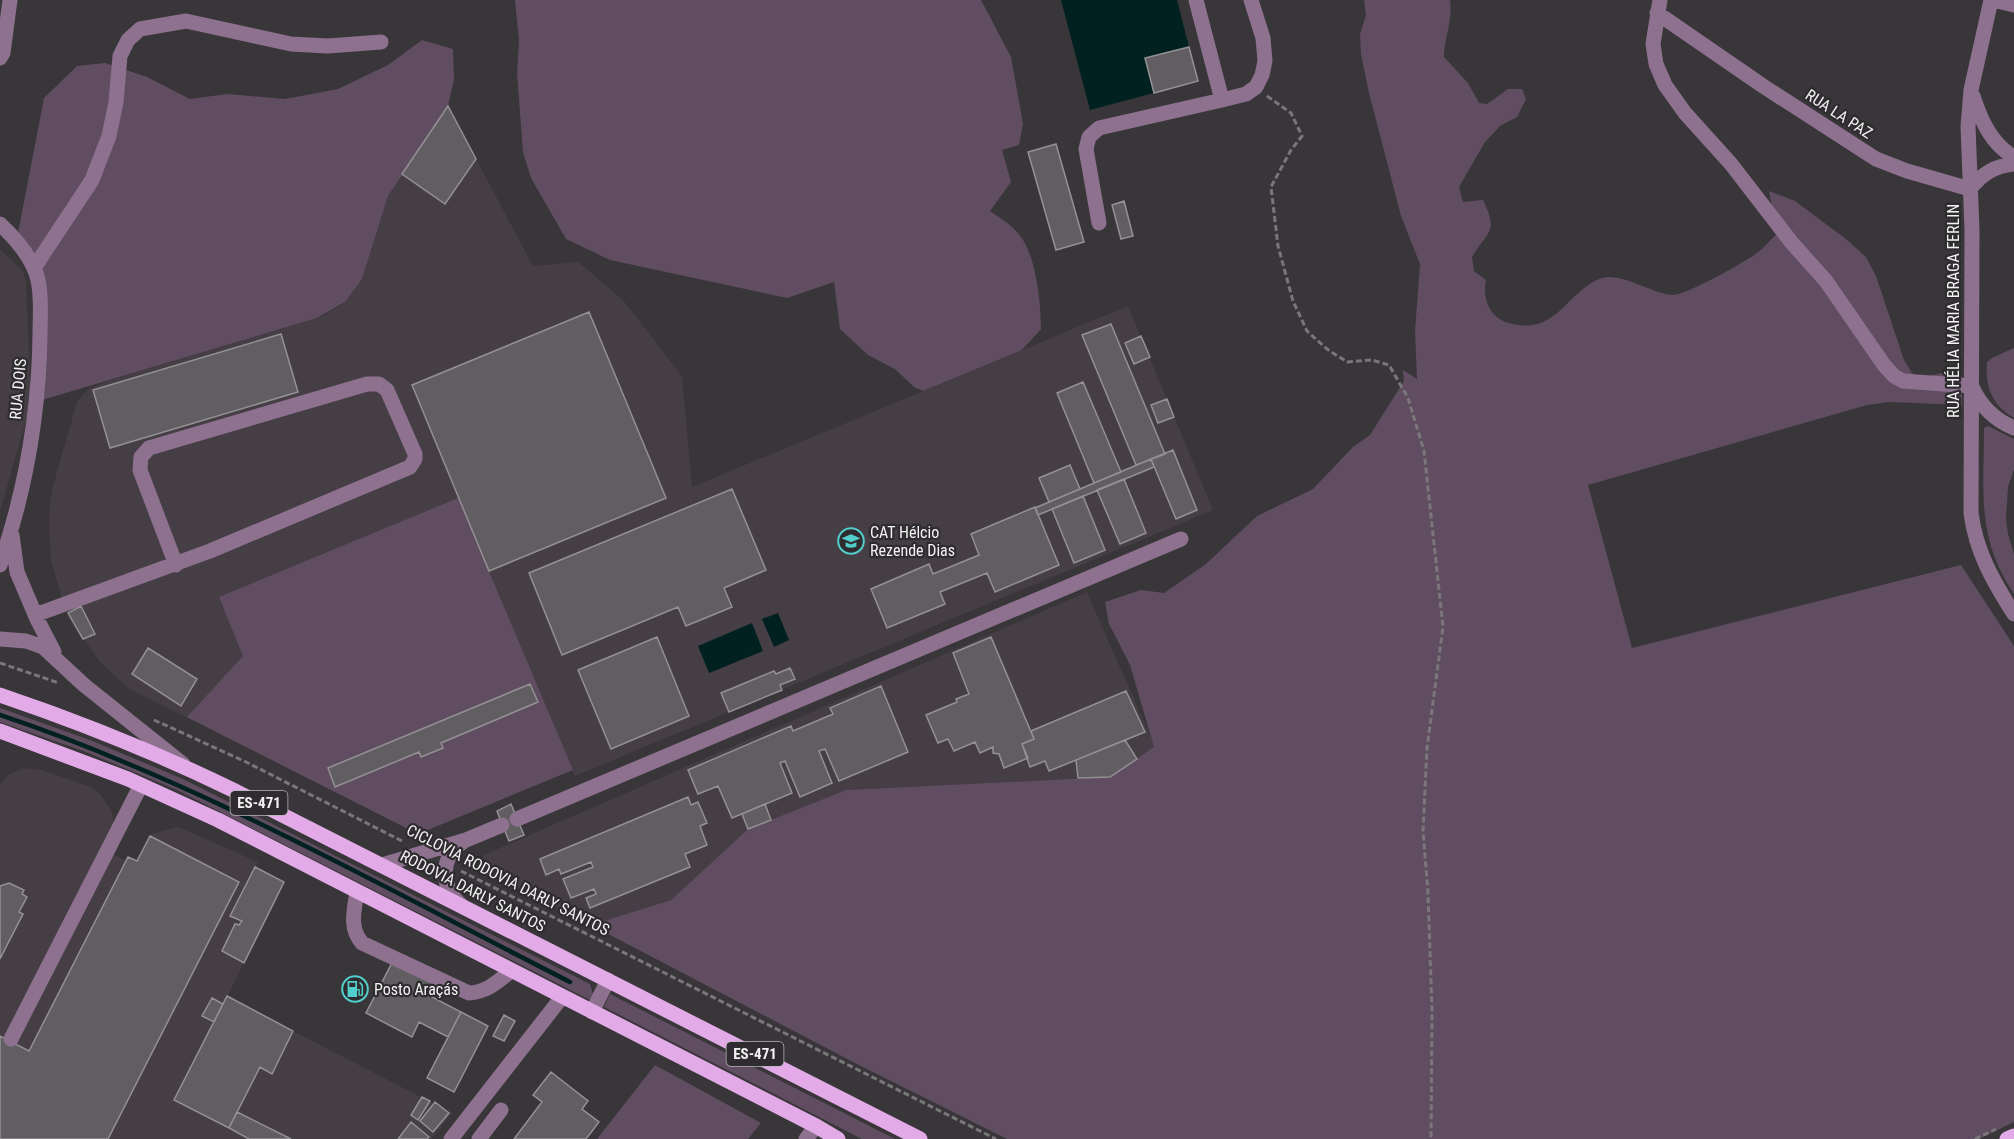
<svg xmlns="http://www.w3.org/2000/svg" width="2014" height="1139" viewBox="0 0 2014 1139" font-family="'Roboto Condensed',sans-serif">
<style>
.built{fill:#453e45}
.green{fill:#614d62}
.water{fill:#012121}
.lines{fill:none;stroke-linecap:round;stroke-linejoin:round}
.stream{stroke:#012121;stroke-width:4.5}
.building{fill:#615e61;stroke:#939194;stroke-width:1.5}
.path{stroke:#797779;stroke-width:3;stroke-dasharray:6 3;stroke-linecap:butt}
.minor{stroke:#8d718f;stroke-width:15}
.major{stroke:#e3aae8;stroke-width:15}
.labels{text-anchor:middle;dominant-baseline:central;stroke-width:4.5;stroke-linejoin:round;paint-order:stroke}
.shield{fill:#2e2c2e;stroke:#b8b6b8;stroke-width:1.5}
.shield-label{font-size:15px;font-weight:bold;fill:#f3f1f3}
.street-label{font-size:16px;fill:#f3f1f3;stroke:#2e2c2e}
.poi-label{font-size:16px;fill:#f3f1f3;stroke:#2e2c2e;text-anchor:start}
</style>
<rect width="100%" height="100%" fill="#383638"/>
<path class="built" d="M448,106L533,266L578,262L623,300L682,376L692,487L1128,306L1213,510L575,776L572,770L418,834L128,688L100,662L78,631L64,605L51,561L49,523L50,504L53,486L77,402L87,390L104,382L317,318L327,314L345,302L362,279L388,196Z
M0,249L23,271L26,281L31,403L0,511Z
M1087,592L1155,747L1110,777L846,790L748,829L671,900L591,925L475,865L486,854Z
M24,768L41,770L91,787L99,793L110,808L113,817L114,825L107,851L126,861L128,857L137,861L151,834L178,827L258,862L255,868L284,882L227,997L452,1113L431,1139H0V784L8,775Z"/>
<path class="green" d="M515,0H981L1011,57L1023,124L1019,145L1002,150L1011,182L990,211C998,217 1009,223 1016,231C1036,250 1041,303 1041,329L1022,350L923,391L914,387L895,369L868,355L840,329L834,282L787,298L610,260L566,239L531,178L523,152L517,73L519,41Z
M1364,0H1450C1453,20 1444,38 1444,57L1468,83L1479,103L1487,104L1508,89H1522L1526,99L1517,117L1500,126L1485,142L1459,187L1463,202L1483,200C1499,233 1488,230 1472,257L1474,271L1486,280C1483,293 1486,308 1497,317C1503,322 1511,324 1518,325C1559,331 1569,289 1602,278C1621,272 1651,293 1672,295C1685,296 1745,262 1757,253C1764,248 1770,240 1777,234L1769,191L1795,201L1846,239L1866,257L1876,276L1904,360L1912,373L1919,378L1961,369L1962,405L1889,402L1867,405L1588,485L1632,648L1961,565L2014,646V1122L1979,1139H1007L857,1064L591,925L671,900L748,829L846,790L1110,777L1154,747L1130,665L1109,624L1105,602L1141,590L1164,593L1206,564L1257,516L1313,489L1353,447L1370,435L1404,381L1403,370L1417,379L1415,331L1420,264L1401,216L1369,93L1361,54L1360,34L1366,15Z
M422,40L453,49L454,80L448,106L388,196L362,279L345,302L317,318L42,400L47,313L18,233L44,98L77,66L105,63L147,77L190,99L227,94L285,99L338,89L388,65Z
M2014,348V418C1992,405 1985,387 1987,362L1992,358Z
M1988,426L2014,439V469L2008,487L2006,519L2008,534L2014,554V594C1976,537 1984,493 1984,428Z
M458,498L573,770L418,834L187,717L243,656L219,597Z
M0,708L90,740L183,779L590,984L593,994L590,1000L177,790L86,752L0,722Z
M610,994L895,1139H862L604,1007Z
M655,1065L761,1123L748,1139H597Z"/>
<path class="water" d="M1061,0H1177L1189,47L1145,58L1154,93L1090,110Z
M778,613L789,640L774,647L762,619Z
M752,623L763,651L709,673L698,646Z"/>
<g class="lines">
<path class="stream" d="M0,715C199,782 383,887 570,982"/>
</g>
<path class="building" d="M1189,47L1198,81L1154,93L1145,58Z
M448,106L476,159L445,204L402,174Z
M1056,144L1084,242L1056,250L1028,152Z
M1124,201L1133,236L1121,239L1112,205Z
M589,312L666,498L489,571L412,385Z
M1111,324L1165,454L1136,465L1082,335Z
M281,334L298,392L110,448L93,390Z
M1141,336L1150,357L1134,364L1125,343Z
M1083,382L1121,472L1094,483L1057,393Z
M1167,399L1174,417L1158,423L1151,405Z
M1173,450L1197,510L1176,519L1151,459Z
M1151,459L1154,467L1038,515L1035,508Z
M1070,465L1080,489L1049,502L1039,478Z
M1124,479L1146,533L1120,544L1097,490Z
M732,489L766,570L724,588L732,607L686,626L678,607L562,655L529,573Z
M1083,496L1105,550L1074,563L1052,509Z
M1035,507L1059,565L995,592L987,573L940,592L945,604L887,628L871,589L929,564L933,574L979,555L971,534Z
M81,606L95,634L83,639L68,613Z
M657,637L689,716L611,749L578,670Z
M991,637L1034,739L1022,744L1028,758L1004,768L999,754L993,753V747L980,753L975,742L954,751L948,739L938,743L926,715L957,702L956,699L969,694L953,653Z
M148,648L197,679L181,706L132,674Z
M790,668L795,679L780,685L782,690L729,712L721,693L774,671L776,674Z
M530,684L538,702L441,743L443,748L421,757L419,752L335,787L328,768Z
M881,686L908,752L839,781L825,749L819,751L832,783L800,797L785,761L780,763L792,793L732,818L718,786L698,794L688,770L791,726L793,731L833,714L830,708Z
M1126,691L1145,732L1049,771L1045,761L1030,767L1022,744L1034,739L1031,731Z
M1125,740L1137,759L1110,777L1078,778L1076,760Z
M688,797L691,805L698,802L707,823L700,826L707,845L685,854L690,867L590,908L586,898L596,894L594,889L571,898L563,879L593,867L591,862L561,874L559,869L546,875L540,859Z
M511,804L524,835L509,841L497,811Z
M765,804L771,820L748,829L742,814Z
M150,836L239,882L108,1139H0V1036L29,1051L128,857L137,861Z
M255,867L284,882L244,963L222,951L235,924L239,925L242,921L230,916Z
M9,883L24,890L22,894L27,897L19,912L23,914L0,959V886Z
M395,957L440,980L432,997L461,1012L448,1037L419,1022L412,1037L366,1013Z
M227,996L293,1031L272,1074L260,1067L229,1128L174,1100Z
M212,998L223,1004L214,1022L202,1016Z
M461,1012L488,1026L454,1092L427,1078Z
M504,1015L515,1021L504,1041L493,1036Z
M551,1072L588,1101L582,1109L599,1122L586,1139H514L542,1102L533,1095Z
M422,1097L430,1101L418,1120L411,1115Z
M435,1102L449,1113L433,1132L420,1121Z
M237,1112L291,1139H249L229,1128Z
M411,1122L429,1137L427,1139H398Z"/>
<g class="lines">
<path class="path" d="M1267,96L1291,113L1302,136L1291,150L1271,187L1278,246L1293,301L1307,331L1327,349L1347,362L1372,360L1389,365L1408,398L1424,451L1443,627L1427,748L1423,831L1428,893L1432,1011L1431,1139
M0,663L59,683
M154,720L246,762L404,842
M461,871L996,1139
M1975,1139L1996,1129"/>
<path class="minor" d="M1196,0L1222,100
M1660,0L1653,44L1656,64L1665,85L1685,113L1731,164L1792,243L1826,281L1884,365L1894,376L1903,381L1972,386
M1991,0L1971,90L1968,126L1972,230L1971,513C1976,552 1993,581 2014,614
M1993,0L2014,5
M1657,13L1763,86L1876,159L1907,171L1970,189
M0,58L3,53L10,0
M1973,96C1981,120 1991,144 2014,157
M1970,189C1982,174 1994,166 2014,164
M1099,223L1086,149L1089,137L1099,128L1222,100L1246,94L1256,87L1262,75L1265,61L1263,38L1251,0
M0,224C16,239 33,258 38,280C42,298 40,317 40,335C39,413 25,492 0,565
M34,268L92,180L109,136L116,102L120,56L128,40L140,29L186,21L291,44L328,46L381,42
M1973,389C1982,408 1995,420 2014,428
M12,535L17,572L37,619L54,652
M35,615L210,551L410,467L415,459V454L387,390L379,384H367L149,448L141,457L140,470L176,565
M0,639L26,641L43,647L84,685L183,764
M517,819L1181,539
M382,865L466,840L502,825
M357,892C354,911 349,928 362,943L469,993C487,992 497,982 511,971
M460,904C440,886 440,857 463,842
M592,1012L608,980
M11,1039L141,785
M451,1139L562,997
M479,1139L501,1110
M806,1139L816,1126"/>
<path class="major" d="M0,695C80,722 157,753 233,790L920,1139
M0,731L128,779L218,820L816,1126L838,1139
M2007,1139L2014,1136"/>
</g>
<defs>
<g id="school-ring" transform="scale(1.35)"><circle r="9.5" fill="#2e2c2e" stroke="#53cdcb" stroke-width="1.5"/><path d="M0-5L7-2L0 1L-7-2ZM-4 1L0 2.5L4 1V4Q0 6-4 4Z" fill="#53cdcb"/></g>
<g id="fuel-ring" transform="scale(1.35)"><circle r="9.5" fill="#2e2c2e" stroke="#53cdcb" stroke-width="1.5"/><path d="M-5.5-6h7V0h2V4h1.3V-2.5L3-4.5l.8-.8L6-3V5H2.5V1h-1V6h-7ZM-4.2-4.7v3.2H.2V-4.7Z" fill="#53cdcb"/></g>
</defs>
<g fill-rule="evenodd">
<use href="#school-ring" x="851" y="541"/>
<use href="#fuel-ring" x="355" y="989"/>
</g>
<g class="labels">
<g class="shield">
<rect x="230.5" y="791" width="57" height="24" rx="4.5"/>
<rect x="726.5" y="1042" width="57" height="24" rx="4.5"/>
</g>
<g class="shield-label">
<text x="259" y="803">ES-471</text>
<text x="755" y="1054">ES-471</text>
</g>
<g class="street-label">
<text transform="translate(1839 114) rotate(33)">RUA LA PAZ</text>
<text transform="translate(1953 311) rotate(-90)">RUA HÉLIA MARIA BRAGA FERLIN</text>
<text transform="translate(18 389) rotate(-85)">RUA DOIS</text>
<text transform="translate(508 880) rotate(27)">CICLOVIA RODOVIA DARLY SANTOS</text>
<text transform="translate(473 891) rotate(27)">RODOVIA DARLY SANTOS</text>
</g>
<g class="poi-label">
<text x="870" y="532">CAT Hélcio<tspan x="870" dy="18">Rezende Dias</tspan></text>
<text x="374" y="989">Posto Araçás</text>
</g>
</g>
</svg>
